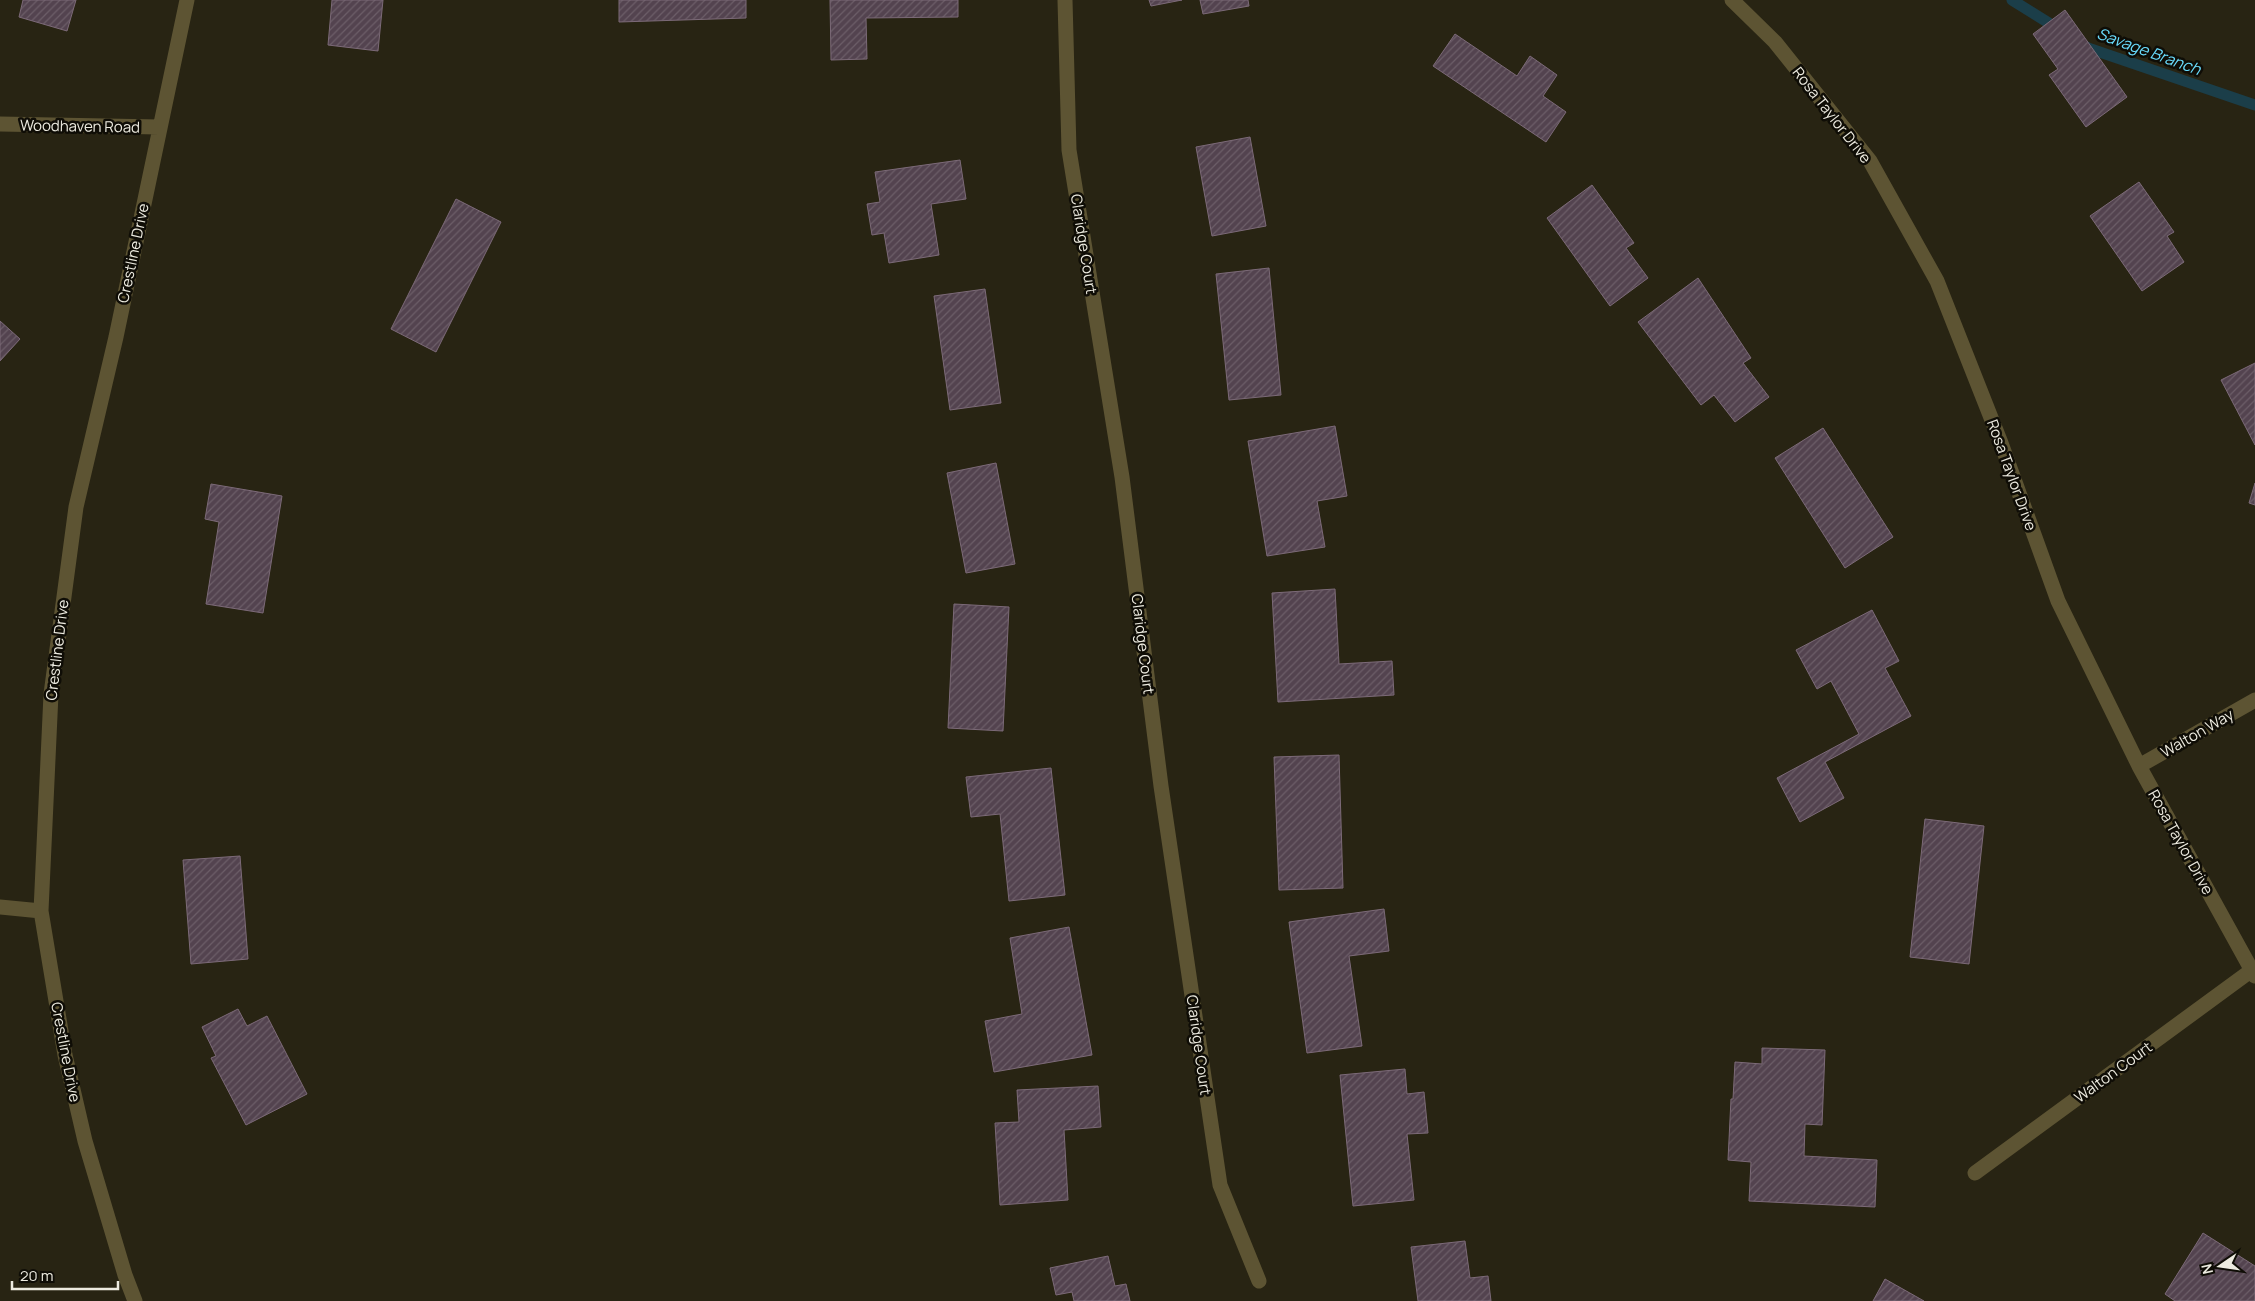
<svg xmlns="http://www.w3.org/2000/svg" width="2255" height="1301" viewBox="0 0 2255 1301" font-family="Manrope,sans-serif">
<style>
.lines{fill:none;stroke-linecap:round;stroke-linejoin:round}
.stream{stroke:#1b3e49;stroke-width:11}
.building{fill:url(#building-hatch);stroke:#7c6a78}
.minor{stroke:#5d5433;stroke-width:15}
.labels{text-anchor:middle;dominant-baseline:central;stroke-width:5;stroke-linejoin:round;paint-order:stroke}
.street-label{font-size:15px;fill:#edebe0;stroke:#0f0d06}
.water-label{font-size:16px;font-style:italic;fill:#69dbfc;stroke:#0f0d06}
</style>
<defs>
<pattern id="building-hatch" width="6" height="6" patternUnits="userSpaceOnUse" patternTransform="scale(1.25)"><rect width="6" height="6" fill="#53434f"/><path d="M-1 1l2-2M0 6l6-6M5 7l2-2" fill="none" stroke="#6c5e68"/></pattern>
</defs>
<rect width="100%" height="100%" fill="#282413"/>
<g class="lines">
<path class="stream" d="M2012,0L2060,30
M2080,43L2088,48L2255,105"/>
</g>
<path class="building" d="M23,0H76L67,31L19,17Z
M332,0H383L378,51L328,45Z
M619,0H746V18L619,22Z
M830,0H958V17L866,18L867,59L831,60Z
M1149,0H1182L1151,6Z
M1200,0H1248L1249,6L1203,14Z
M2065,10L2127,97L2086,127L2049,75L2058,69L2033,34Z
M1455,34L1517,76L1530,56L1557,75L1543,96L1566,112L1546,142L1433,66Z
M1250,137L1266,226L1212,236L1196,147Z
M960,160L966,199L931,204L939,255L889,263L884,233L872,235L867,204L880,202L875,172Z
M2139,182L2174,232L2167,236L2184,262L2142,291L2090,216Z
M1592,185L1634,243L1626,248L1648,278L1610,306L1547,218Z
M456,199L501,222L436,352L391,329Z
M1269,268L1281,395L1229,400L1216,274Z
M1698,278L1751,358L1743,363L1769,397L1735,422L1714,395L1701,405L1638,322Z
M985,289L1001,403L950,410L934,296Z
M0,321L20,339L0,361Z
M2255,363V445L2221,380Z
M1335,426L1347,496L1317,501L1325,547L1267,556L1248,441Z
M1823,428L1893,537L1845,568L1775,458Z
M996,463L1015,564L966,573L947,473Z
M2255,483V505L2249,503Z
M211,484L282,496L263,613L206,604L219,522L205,519Z
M1335,589L1339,664L1392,661L1394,695L1278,702L1272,593Z
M954,604L1009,607L1003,731L948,728Z
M1872,610L1899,661L1885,668L1911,716L1825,762L1844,798L1800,822L1777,778L1859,734L1831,681L1817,689L1796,650Z
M1339,755L1343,888L1279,890L1274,757Z
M1051,768L1065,895L1009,901L1000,814L971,817L966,777Z
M1925,819L1984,826L1969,964L1910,957Z
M240,856L248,959L191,964L183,860Z
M1384,909L1389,951L1349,956L1362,1046L1307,1053L1289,922Z
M1069,927L1092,1055L994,1072L985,1021L1022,1014L1010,938Z
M238,1009L247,1026L267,1016L307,1094L246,1125L211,1058L216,1056L202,1027Z
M1762,1048L1825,1050L1822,1125L1805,1124L1804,1156L1877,1160L1875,1207L1749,1201L1751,1162L1728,1160L1731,1099H1733L1735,1062L1762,1064Z
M1405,1069L1407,1094L1424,1092L1428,1133L1407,1134L1414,1200L1353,1206L1340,1075Z
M1098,1086L1101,1127L1064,1130L1068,1200L1000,1205L995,1123L1019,1122L1017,1090Z
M2203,1233L2255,1266V1301H2175L2165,1294Z
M1465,1241L1470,1278L1488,1276L1491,1301H1418L1411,1247Z
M1108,1256L1115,1286L1126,1284L1130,1301H1074L1072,1292L1056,1295L1050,1268Z
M1885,1279L1924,1301H1873Z"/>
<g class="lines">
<path class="minor" d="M1065,0L1069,150L1122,477L1161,786L1220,1185L1259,1281
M1732,0L1775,42L1870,161L1937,281L2001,443L2058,601L2139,766L2255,976
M0,124L159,127
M2139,766L2255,700
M0,907L41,911
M1975,1173L2252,970
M135,1301L125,1275L85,1141L65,1055L41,911L51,694L76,507L116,337L187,0"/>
</g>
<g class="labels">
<g class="street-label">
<text transform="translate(1832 115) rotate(52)">Rosa Taylor Drive</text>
<text transform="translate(80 126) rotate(1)">Woodhaven Road</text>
<text transform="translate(1084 244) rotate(81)">Claridge Court</text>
<text transform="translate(133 253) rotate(-78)">Crestline Drive</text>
<text transform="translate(2012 475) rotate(70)">Rosa Taylor Drive</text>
<text transform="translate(1143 644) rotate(83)">Claridge Court</text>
<text transform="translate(57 650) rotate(-83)">Crestline Drive</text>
<text transform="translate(2197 733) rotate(-30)">Walton Way</text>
<text transform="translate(2181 842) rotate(61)">Rosa Taylor Drive</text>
<text transform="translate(1199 1045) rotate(82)">Claridge Court</text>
<text transform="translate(66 1052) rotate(79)">Crestline Drive</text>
<text transform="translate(2113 1072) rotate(-36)">Walton Court</text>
</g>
<g class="water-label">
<text transform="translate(2149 51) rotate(20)">Savage Branch</text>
</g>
</g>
<g transform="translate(2220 1266) rotate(257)" stroke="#0f0d06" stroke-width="4" paint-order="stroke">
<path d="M0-4L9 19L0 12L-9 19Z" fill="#edebe0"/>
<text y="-8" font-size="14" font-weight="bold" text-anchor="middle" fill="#edebe0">N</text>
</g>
<path d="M12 1281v8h106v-8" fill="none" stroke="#edebe0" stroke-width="2.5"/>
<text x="20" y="1281" font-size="15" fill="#edebe0" stroke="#0f0d06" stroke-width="4" paint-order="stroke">20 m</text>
</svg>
